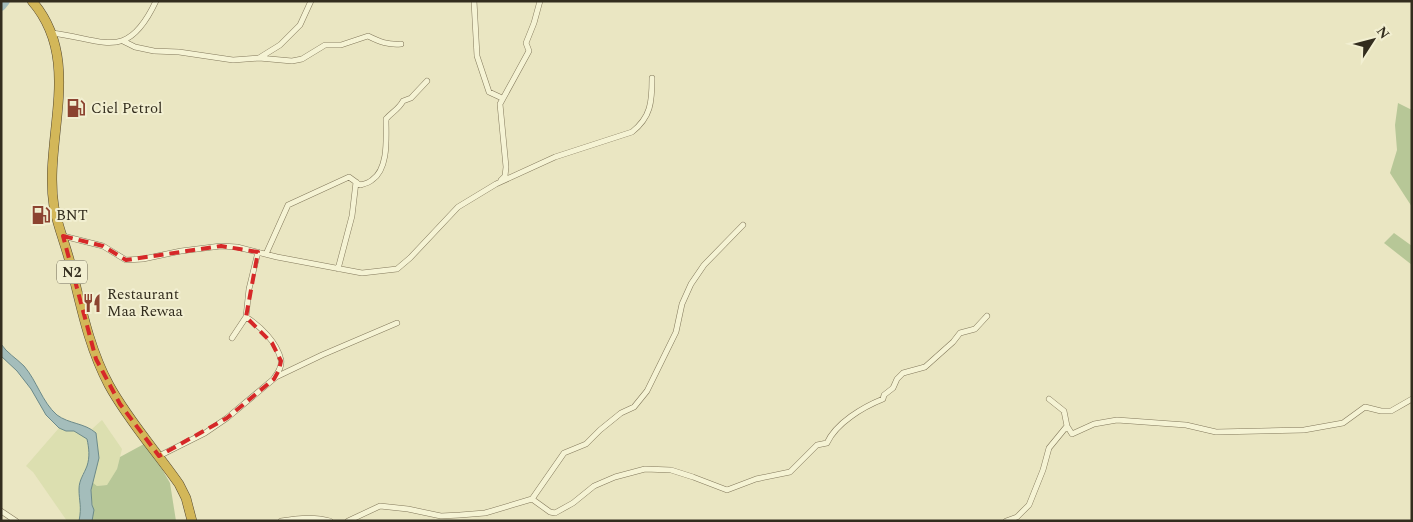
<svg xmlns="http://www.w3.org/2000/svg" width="1413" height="522" viewBox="0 0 1413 522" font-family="Spectral,serif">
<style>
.farmland{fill:#dcdfb0}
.green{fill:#b7c797}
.water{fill:#a4bdbb;stroke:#6c8a89}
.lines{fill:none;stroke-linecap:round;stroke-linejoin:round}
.river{stroke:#a4bdbb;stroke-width:10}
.street-casing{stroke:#82785b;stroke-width:6}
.highway-casing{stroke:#50452f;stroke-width:10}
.street{stroke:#f5f3d4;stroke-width:5}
.highway{stroke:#d3b759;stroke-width:9}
.marked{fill:none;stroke:#d62828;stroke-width:4;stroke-dasharray:10 6;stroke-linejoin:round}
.labels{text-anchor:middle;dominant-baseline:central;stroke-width:4;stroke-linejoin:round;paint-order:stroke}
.shield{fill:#f2efd1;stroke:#6c6754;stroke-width:1}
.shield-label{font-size:14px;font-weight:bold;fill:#332d1e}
.poi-label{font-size:15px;fill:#332d1e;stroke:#f2efd1;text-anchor:start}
</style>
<rect width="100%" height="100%" fill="#eae6c2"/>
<path class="farmland" d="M102,420L122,449L117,469L107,485L97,486L92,482L99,458L96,433L92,429Z
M59,428L66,431H74L87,438L90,453L87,467L82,475L79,488L82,509L79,521H67L33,472L26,466Z"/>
<path class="green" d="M1398,103L1412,110V207L1390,173L1397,150L1395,125Z
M1394,233L1412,246V265L1384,243Z
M144,444L162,469L170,483L176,521H92C95,508 89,496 92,482L97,486L107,485L117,469L120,457Z"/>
<path class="water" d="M1,344C7,353 16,358 24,366C37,381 42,402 57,415C69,424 85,423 96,433L99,458L91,490L92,505L94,510L92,521H79C82,506 79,502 79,489C79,480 84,474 87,466C90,457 89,448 87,439L74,431H66L59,428L46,415L31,389L17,371L1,356Z"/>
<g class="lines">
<path class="river" d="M1,6L5,1"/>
<g class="street-casing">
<path id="street" d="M474,1L477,56L489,92L502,98
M51,33C104,39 127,63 156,1
M123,41L135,47L154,51L179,52L233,60L259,58L292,61L302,59L325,45H341L368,36C380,42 388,45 401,44
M259,58L280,45L300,25L311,1
M501,180L505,176L506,167L500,104L529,51L526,43L534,23L540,1
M63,236L103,246L126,260L143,259L181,251L221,246L237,247L277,257L362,273L397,269L410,258L458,207L496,184L555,157L632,132C651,117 652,102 652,78
M266,254L288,205L349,177L360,185C364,184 369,183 372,180C389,169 386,137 386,119C392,112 399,109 403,101L411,98L427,81
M338,269L352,216L356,182
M246,317C260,326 277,342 281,360C282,366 278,373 274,378
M232,338L246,317L249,289L258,252
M1067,426L1072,434L1094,424L1117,420L1186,425L1216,432L1304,430L1343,423L1365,407L1381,411H1391L1412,399
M159,456L205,433L227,418L276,377L322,355L397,323
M532,499L550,512L555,513L573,503L594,486L615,477L645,469L671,470L693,477L727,490L756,479L790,472L817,445L827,443C836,423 863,407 883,399L884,395L893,388L897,379L903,373L925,367L953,342L960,333L975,329L987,316
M1,511L16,521
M281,521C297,518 314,516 330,521
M348,521L380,506L408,509L441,516L460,515L485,513L532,499L564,453L586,444L600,430L621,413L634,407L647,391L676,332L682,304L691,284L704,265L743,225
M1006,521L1017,517L1029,505L1043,470L1049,448L1067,426L1064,411L1049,399"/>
</g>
<g class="highway-casing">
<path id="highway" d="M32,1C84,61 43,138 54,207C58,227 66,246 71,266C81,306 89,348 109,385C128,420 156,451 179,484L186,498L192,521"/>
</g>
<use href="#street" class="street"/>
<use href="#highway" class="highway"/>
</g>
<path class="marked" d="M63,236L103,246L126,260L221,246L258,252L246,317L272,343L281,361L279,370L274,379L227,418L159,456L120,404L96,359Z"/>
<defs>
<g id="fuel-bare" transform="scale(1.5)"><path d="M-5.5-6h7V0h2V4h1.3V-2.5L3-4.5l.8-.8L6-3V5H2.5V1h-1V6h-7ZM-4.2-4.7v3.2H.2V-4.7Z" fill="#8c4330" stroke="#f2efd1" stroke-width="2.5" paint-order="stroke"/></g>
<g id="restaurant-bare" transform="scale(1.5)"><path d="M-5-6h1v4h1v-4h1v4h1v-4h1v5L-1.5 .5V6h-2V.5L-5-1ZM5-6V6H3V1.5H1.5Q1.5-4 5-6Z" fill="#8c4330" stroke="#f2efd1" stroke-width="2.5" paint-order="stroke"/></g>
</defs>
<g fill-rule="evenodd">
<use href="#fuel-bare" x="76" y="108"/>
<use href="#fuel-bare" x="41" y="215"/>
<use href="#restaurant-bare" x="92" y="303"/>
</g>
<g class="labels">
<rect class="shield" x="57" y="260.5" width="30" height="23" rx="4"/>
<g class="shield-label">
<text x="72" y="272">N2</text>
</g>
<g class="poi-label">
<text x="91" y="108">Ciel Petrol</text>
<text x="56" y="215">BNT</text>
<text x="107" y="294">Restaurant<tspan x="107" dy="17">Maa Rewaa</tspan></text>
</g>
</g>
<rect width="1413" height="522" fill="none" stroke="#332d1e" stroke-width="5"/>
<g transform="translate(1373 40) rotate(54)" stroke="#f2efd1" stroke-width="4" paint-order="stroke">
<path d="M0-4L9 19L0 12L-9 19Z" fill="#332d1e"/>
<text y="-8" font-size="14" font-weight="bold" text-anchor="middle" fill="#332d1e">N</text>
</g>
</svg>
